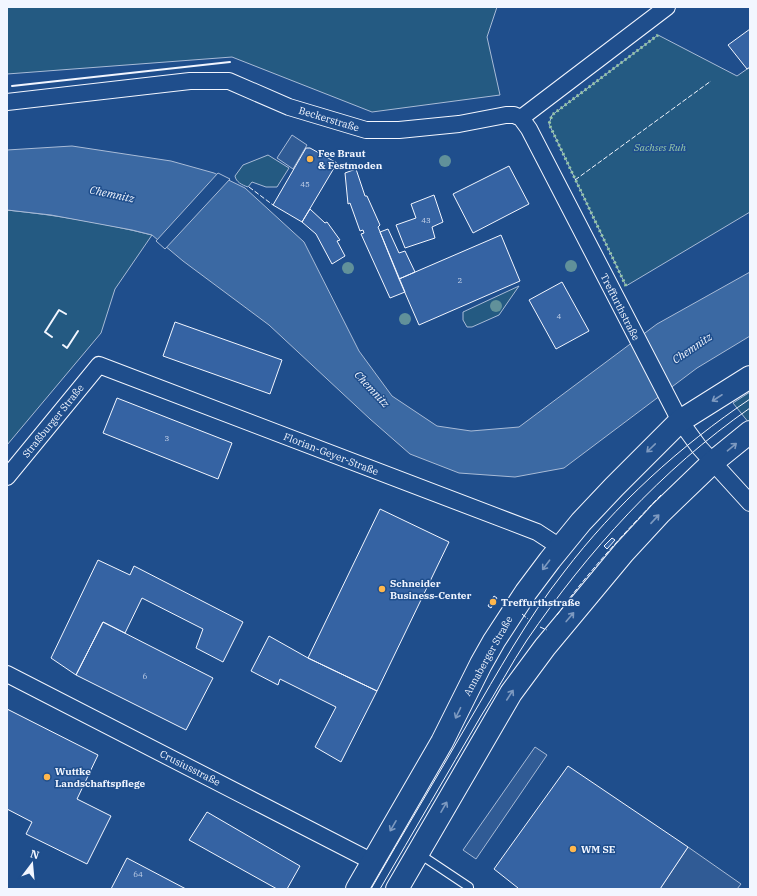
<svg xmlns="http://www.w3.org/2000/svg" width="757" height="896" viewBox="0 0 757 896" font-family="'IBM Plex Serif',serif">
<style>
.green{fill:#245a82;stroke:#a8bbd7}
.parking{fill:#305b95;stroke:#a8bbd7}
.water{fill:#3b69a3;stroke:#a8bbd7}
.pier{fill:#1f4e8c;stroke:#a8bbd7}
.building{fill:#3563a3;stroke:#f2f6ff}
.lines{fill:none;stroke-linecap:round;stroke-linejoin:round}
.service-casing{stroke:#f2f6ff;stroke-width:10}
.minor-casing{stroke:#f2f6ff;stroke-width:18}
.primary-casing{stroke:#f2f6ff;stroke-width:24}
.service{stroke:#1f4e8c;stroke-width:8}
.minor{stroke:#1f4e8c;stroke-width:16}
.primary{stroke:#1f4e8c;stroke-width:22}
.tram{stroke:#f2f6ff;stroke-width:1}
.hedge{stroke:#97c8a6;stroke-width:3;stroke-dasharray:2 3;stroke-linecap:butt}
.fence{stroke:#f2f6ff;stroke-width:1;stroke-dasharray:5 2;stroke-linecap:butt}
.wall{stroke:#f2f6ff;stroke-width:2}
.tree{fill:#61919a}
.oneway{stroke:#7e9ac0}
.poi-dot{fill:#ffb74d;stroke:#1f4e8c;stroke-width:1.5}
.labels{text-anchor:middle;dominant-baseline:central;stroke-width:3;stroke-linejoin:round;paint-order:stroke}
.number-label{font-size:8px;fill:#c3d1e8}
.street-label{font-size:10px;fill:#f2f6ff;stroke:#1f4e8c}
.park-label{font-size:10px;font-style:italic;fill:#97c8a6;stroke:#1f4e8c}
.poi-label{font-size:10px;font-weight:bold;fill:#f2f6ff;stroke:#1f4e8c;text-anchor:start}
.water-label{font-size:11px;font-style:italic;fill:#f2f6ff;stroke:#1f4e8c}
</style>
<rect width="100%" height="100%" fill="#1f4e8c"/>
<path class="green" d="M7,7H497L487,37L500,95L372,112L232,57L7,74Z
M658,35L737,76L750,67V212L626,286L549,124L552,115Z
M268,155L289,168L277,187H266L252,182L248,187C242,185 236,182 235,176L243,165Z
M7,210C56,215 104,223 152,235L115,289L101,333L7,445Z
M519,286L499,315L472,327H467L463,320V312Z
M750,392V422L749,423L733,403Z"/>
<path class="parking" d="M292,135L307,145L293,169L277,158Z
M535,747L547,755L476,859L463,850Z
M688,847L741,884L737,889H660Z"/>
<path class="water" d="M72,146L171,161L214,173L245,188L304,242L359,351L392,396L437,426L471,431L519,427L657,324L750,272V336L697,368L564,468L515,477L459,473L410,454L370,419L269,325L183,261L152,235L132,230L51,215L7,210V150Z"/>
<path class="pier" d="M218,173L230,179L165,249L156,241Z"/>
<path class="building" d="M750,29V67L747,69L728,45Z
M306,148H310L337,163L302,222L273,205Z
M509,166L529,204L473,233L453,194Z
M356,169L365,196H367L380,225L378,227L405,292L390,298L361,234L364,233L363,230L360,231L350,203L348,204L345,173Z
M434,195L443,222L432,227L435,238L405,248L396,225L416,218L411,204Z
M310,209L325,223L327,222L340,240L337,241L345,256L332,264L316,234L302,222Z
M388,229L399,253L405,251L415,272L399,279L380,232Z
M501,235L520,281L419,325L399,279Z
M562,282L589,331L556,349L529,300Z
M175,322L282,360L270,394L163,356Z
M117,398L232,443L218,479L103,433Z
M380,509L449,542L377,691L308,658Z
M612,538L615,540L607,549L604,546Z
M98,560L130,575L134,566L243,622L223,662L196,648L203,629L142,598L125,633L103,622L76,675L51,658Z
M494,596L497,598L491,608L488,606Z
M103,622L213,678L186,730L76,675Z
M269,636L308,658L377,691L341,762L315,747L336,707L280,679L278,685L251,671Z
M7,709L98,755L77,799L111,816L87,864L26,834L32,822L7,809Z
M568,766L688,847L660,889H518V888L494,869Z
M207,812L300,866L287,889H277L189,840Z
M127,858L186,889H111Z"/>
<g class="lines">
<g class="service-casing">
<path id="service" d="M418,853L469,887V889"/>
</g>
<g class="minor-casing">
<path id="minor" d="M7,102L190,81H229L289,107L366,130H399L459,124L506,115H514L521,118
M521,118L529,129L680,421L699,447L750,503
M521,118L667,7
M7,477L99,365L537,532L560,547
M7,674L373,862"/>
</g>
<g class="primary-casing">
<path id="primary" d="M357,889L442,742L481,664L494,641L526,592L550,560L581,522L614,487L680,421L750,377
M397,889L511,693L545,647L624,552L660,513L713,462L750,432"/>
</g>
<use href="#service" class="service"/>
<use href="#minor" class="minor"/>
<use href="#primary" class="primary"/>
<path class="tram" d="M371,889C403,833 436,779 468,723C498,672 527,619 564,572C615,505 680,446 750,399
M380,889C414,831 447,774 481,716C497,691 511,664 527,640C588,551 661,470 750,408"/>
<path class="hedge" d="M626,286L549,124L552,115L658,35"/>
<path class="fence" d="M575,180L711,81
M249,187L273,205
M522,614L528,619
M557,615C589,571 625,532 662,494
M540,627L547,630"/>
<path class="wall" d="M12,86L230,62
M52,337L45,332L59,310L66,314
M63,345L67,348L78,331"/>
</g>
<g class="tree">
<circle cx="445" cy="161" r="6"/>
<circle cx="571" cy="266" r="6"/>
<circle cx="348" cy="268" r="6"/>
<circle cx="496" cy="306" r="6"/>
<circle cx="405" cy="319" r="6"/>
</g>
<defs><path id="oneway-shaft" d="M-6 0H5M1.5-3L5.5 0L1.5 3" fill="none" stroke-width="1.6" stroke-linecap="round" stroke-linejoin="round"/></defs>
<g class="oneway">
<use href="#oneway-shaft" transform="translate(717 398) rotate(147)"/>
<use href="#oneway-shaft" transform="translate(732 447) rotate(-40)"/>
<use href="#oneway-shaft" transform="translate(651 448) rotate(136)"/>
<use href="#oneway-shaft" transform="translate(655 519) rotate(-47)"/>
<use href="#oneway-shaft" transform="translate(546 565) rotate(127)"/>
<use href="#oneway-shaft" transform="translate(570 617) rotate(-50)"/>
<use href="#oneway-shaft" transform="translate(510 695) rotate(-57)"/>
<use href="#oneway-shaft" transform="translate(458 713) rotate(116)"/>
<use href="#oneway-shaft" transform="translate(444 807) rotate(-60)"/>
<use href="#oneway-shaft" transform="translate(393 826) rotate(120)"/>
</g>
<g class="poi-dot">
<circle cx="310" cy="159" r="4"/>
<circle cx="382" cy="589" r="4"/>
<circle cx="493" cy="602" r="4"/>
<circle cx="47" cy="777" r="4"/>
<circle cx="573" cy="849" r="4"/>
</g>
<g class="labels">
<g class="number-label">
<text x="305" y="184">45</text>
<text x="426" y="220">43</text>
<text x="460" y="280">2</text>
<text x="559" y="316">4</text>
<text x="167" y="438">3</text>
<text x="145" y="676">6</text>
<text x="138" y="874">64</text>
</g>
<g class="street-label">
<text transform="translate(329 119) rotate(17)">Beckerstraße</text>
<text transform="translate(620 307) rotate(63)">Treffurthstraße</text>
<text transform="translate(53 421) rotate(-51)">Straßburger Straße</text>
<text transform="translate(331 454) rotate(21)">Florian-Geyer-Straße</text>
<text transform="translate(488 656) rotate(-61)">Annaberger Straße</text>
<text transform="translate(190 768) rotate(27)">Crusiusstraße</text>
</g>
<g class="park-label">
<text x="660" y="147">Sachses Ruh</text>
</g>
<g class="poi-label">
<text x="318" y="153">Fee Braut<tspan x="318" dy="12">&amp; Festmoden</tspan></text>
<text x="390" y="583">Schneider<tspan x="390" dy="12">Business-Center</tspan></text>
<text x="501" y="602">Treffurthstraße</text>
<text x="55" y="771">Wuttke<tspan x="55" dy="12">Landschaftspflege</tspan></text>
<text x="581" y="849">WM SE</text>
</g>
<g class="water-label">
<text transform="translate(112 194) rotate(12)">Chemnitz</text>
<text transform="translate(692 348) rotate(-34)">Chemnitz</text>
<text transform="translate(372 389) rotate(47)">Chemnitz</text>
</g>
</g>
<rect width="757" height="896" fill="none" stroke="#f2f6ff" stroke-width="16"/>
<g transform="translate(32 864) rotate(16)" stroke="#1f4e8c" stroke-width="3" paint-order="stroke">
<path d="M0-3L7 15L0 10L-7 15Z" fill="#f2f6ff"/>
<text y="-6" font-size="11" font-weight="bold" text-anchor="middle" fill="#f2f6ff">N</text>
</g>
</svg>
